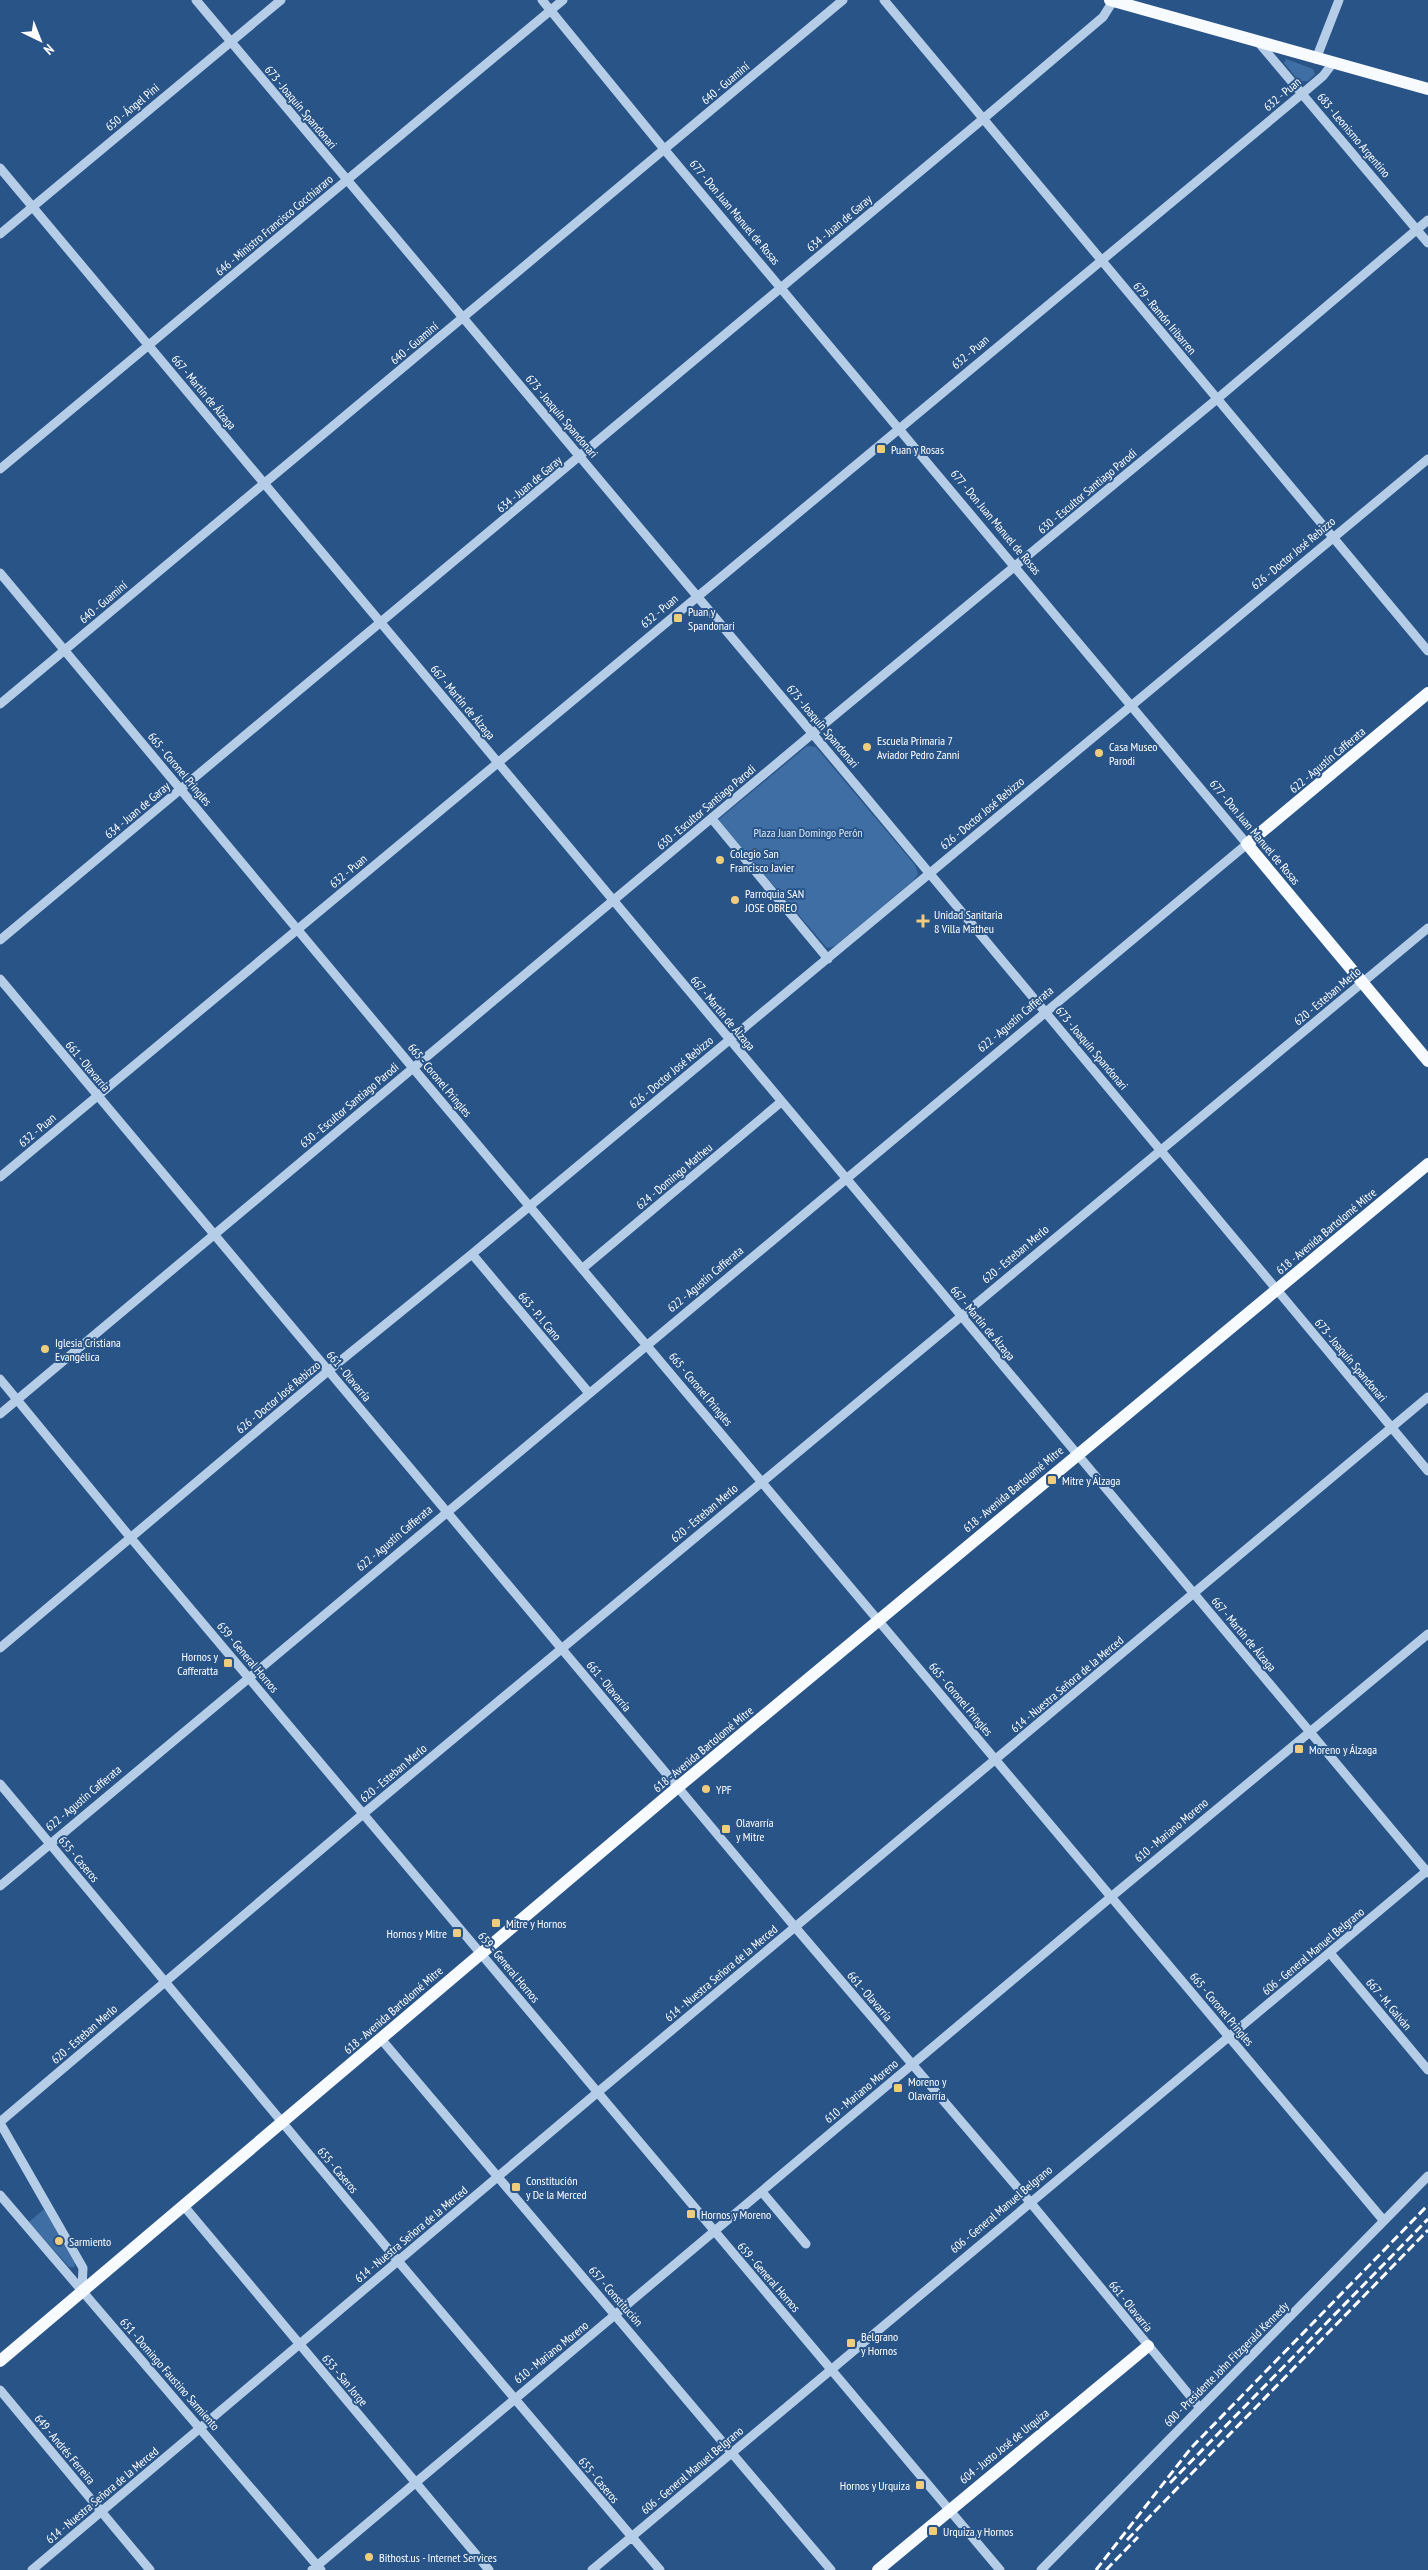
<svg xmlns="http://www.w3.org/2000/svg" width="1428" height="2570" viewBox="0 0 1428 2570" font-family="'PT Sans Narrow',sans-serif">
<style>
.green{fill:#3e6ea4}
.lines{fill:none;stroke-linecap:round;stroke-linejoin:round}
.minor{stroke:#b6cde8;stroke-width:9}
.major{stroke:#f8fbfe;stroke-width:12}
.rail{stroke:#fff;stroke-width:3;stroke-dasharray:9 4;stroke-linecap:butt}
.poi-dot{fill:#f0cd7d;stroke:#295488;stroke-width:2}
.labels{text-anchor:middle;dominant-baseline:central;stroke-width:4;stroke-linejoin:round;paint-order:stroke}
.street-label{font-size:12px;fill:#fff;stroke:#295488}
.poi-label{font-size:12px;fill:#fff;stroke:#295488;text-anchor:start}
.park-label{font-size:12px;fill:#dae7f7;stroke:#295488}
</style>
<rect width="100%" height="100%" fill="#295488"/>
<path class="green" d="M1286,59L1313,69L1315,74L1308,81H1299L1284,63Z
M807,746L816,747L915,865L918,874L914,880L835,946L827,948L718,820Z
M44,2209L75,2263L74,2267H69L29,2222Z"/>
<g class="lines">
<path class="minor" d="M196,0L865,796L1428,1471
M884,0L1428,651
M1259,43L1428,243
M1316,59L1339,0
M0,168L1428,1873
M0,234L281,0
M0,469L563,0
M0,573L413,1068L1384,2221
M0,704L843,0
M712,819L828,959
M0,940L983,119L1103,17L1113,1
M0,979L795,1927L1030,2202L1200,2408
M0,1177L1303,93L1323,76L1333,63
M472,1254L589,1393
M583,1268L781,1102
M0,1379L130,1537L1000,2570
M0,1414L812,734L1217,399L1428,220
M0,1648L328,1371L472,1254L1428,459
M0,1784L398,2261L660,2570
M0,1886L1247,844L664,149L542,0
M1330,1953L1428,2070
M381,2039L831,2570
M0,2122L363,1814L1428,928
M0,2123L83,2268L82,2290
M762,2192L806,2244
M0,2195L321,2570
M183,2205L489,2570
M0,2390L150,2570
M32,2570L598,2092L1428,1397
M312,2570L1111,1897L1428,1634
M592,2570L1428,1870
M1041,2570L1428,2176"/>
<path class="major" d="M1110,0L1428,89
M1428,693L1247,844L1428,1061
M0,2361L678,1787L1428,1164
M878,2570L1148,2346"/>
<path class="rail" d="M1170,2483L1428,2219
M1127,2540L1428,2230
M1096,2570L1191,2448L1428,2205
M1106,2570L1138,2537"/>
</g>
<g class="poi-dot">
<rect x="876" y="444" width="10" height="10" rx="2.5"/>
<rect x="673" y="613" width="10" height="10" rx="2.5"/>
<circle cx="867" cy="747" r="5"/>
<circle cx="1099" cy="753" r="5"/>
<circle cx="720" cy="860" r="5"/>
<circle cx="735" cy="900" r="5"/>
<path d="M920.5 913.5h5v5h5v5h-5v5h-5v-5h-5v-5h5z"/>
<circle cx="45" cy="1349" r="5"/>
<rect x="1047" y="1475" width="10" height="10" rx="2.5"/>
<rect x="223" y="1658" width="10" height="10" rx="2.5"/>
<rect x="1294" y="1744" width="10" height="10" rx="2.5"/>
<circle cx="706" cy="1789" r="5"/>
<rect x="721" y="1824" width="10" height="10" rx="2.5"/>
<rect x="491" y="1918" width="10" height="10" rx="2.5"/>
<rect x="452" y="1928" width="10" height="10" rx="2.5"/>
<rect x="893" y="2083" width="10" height="10" rx="2.5"/>
<rect x="511" y="2182" width="10" height="10" rx="2.5"/>
<rect x="686" y="2209" width="10" height="10" rx="2.5"/>
<circle cx="59" cy="2241" r="5"/>
<rect x="846" y="2338" width="10" height="10" rx="2.5"/>
<rect x="915" y="2480" width="10" height="10" rx="2.5"/>
<rect x="928" y="2526" width="10" height="10" rx="2.5"/>
<circle cx="369" cy="2557" r="5"/>
</g>
<g class="labels">
<g class="street-label">
<text transform="translate(725 83) rotate(-40)">640 - Guaminí</text>
<text transform="translate(1282 94) rotate(-40)">632 - Puan</text>
<text transform="translate(132 107) rotate(-40)">650 - Ángel Pini</text>
<text transform="translate(301 107) rotate(50)">673 - Joaquín Spandonari</text>
<text transform="translate(1354 135) rotate(50)">683 - Leonismo Argentino</text>
<text transform="translate(735 212) rotate(50)">677 - Don Juan Manuel de Rosas</text>
<text transform="translate(839 223) rotate(-40)">634 - Juan de Garay</text>
<text transform="translate(274 225) rotate(-40)">646 - Ministro Francisco Cocchiararo</text>
<text transform="translate(1165 318) rotate(50)">679 - Ramón Iribarren</text>
<text transform="translate(414 343) rotate(-40)">640 - Guaminí</text>
<text transform="translate(970 352) rotate(-40)">632 - Puan</text>
<text transform="translate(204 392) rotate(50)">667 - Martín de Álzaga</text>
<text transform="translate(562 416) rotate(50)">673 - Joaquín Spandonari</text>
<text transform="translate(529 484) rotate(-40)">634 - Juan de Garay</text>
<text transform="translate(1087 491) rotate(-40)">630 - Escultor Santiago Parodi</text>
<text transform="translate(996 522) rotate(50)">677 - Don Juan Manuel de Rosas</text>
<text transform="translate(1293 553) rotate(-40)">626 - Doctor José Rebizzo</text>
<text transform="translate(103 602) rotate(-40)">640 - Guaminí</text>
<text transform="translate(659 611) rotate(-40)">632 - Puan</text>
<text transform="translate(463 702) rotate(50)">667 - Martín de Álzaga</text>
<text transform="translate(823 726) rotate(50)">673 - Joaquín Spandonari</text>
<text transform="translate(1327 760) rotate(-40)">622 - Agustín Cafferata</text>
<text transform="translate(180 769) rotate(50)">665 - Coronel Pringles</text>
<text transform="translate(706 807) rotate(-40)">630 - Escultor Santiago Parodi</text>
<text transform="translate(137 810) rotate(-40)">634 - Juan de Garay</text>
<text transform="translate(982 813) rotate(-40)">626 - Doctor José Rebizzo</text>
<text transform="translate(1255 832) rotate(50)">677 - Don Juan Manuel de Rosas</text>
<text transform="translate(348 871) rotate(-40)">632 - Puan</text>
<text transform="translate(1327 996) rotate(-40)">620 - Esteban Merlo</text>
<text transform="translate(723 1013) rotate(50)">667 - Martín de Álzaga</text>
<text transform="translate(1015 1019) rotate(-40)">622 - Agustín Cafferata</text>
<text transform="translate(1092 1048) rotate(50)">673 - Joaquín Spandonari</text>
<text transform="translate(88 1066) rotate(50)">661 - Olavarría</text>
<text transform="translate(671 1072) rotate(-40)">626 - Doctor José Rebizzo</text>
<text transform="translate(440 1080) rotate(50)">665 - Coronel Pringles</text>
<text transform="translate(349 1105) rotate(-40)">630 - Escultor Santiago Parodi</text>
<text transform="translate(37 1130) rotate(-40)">632 - Puan</text>
<text transform="translate(674 1176) rotate(-40)">624 - Domingo Matheu</text>
<text transform="translate(1326 1231) rotate(-40)">618 - Avenida Bartolomé Mitre</text>
<text transform="translate(1015 1254) rotate(-40)">620 - Esteban Merlo</text>
<text transform="translate(705 1279) rotate(-40)">622 - Agustín Cafferata</text>
<text transform="translate(540 1316) rotate(50)">663 - P. I. Cano</text>
<text transform="translate(983 1323) rotate(50)">667 - Martín de Álzaga</text>
<text transform="translate(1351 1360) rotate(50)">673 - Joaquín Spandonari</text>
<text transform="translate(349 1376) rotate(50)">661 - Olavarría</text>
<text transform="translate(701 1389) rotate(50)">665 - Coronel Pringles</text>
<text transform="translate(278 1397) rotate(-40)">626 - Doctor José Rebizzo</text>
<text transform="translate(1013 1489) rotate(-40)">618 - Avenida Bartolomé Mitre</text>
<text transform="translate(704 1513) rotate(-40)">620 - Esteban Merlo</text>
<text transform="translate(394 1538) rotate(-40)">622 - Agustín Cafferata</text>
<text transform="translate(1244 1634) rotate(50)">667 - Martín de Álzaga</text>
<text transform="translate(248 1657) rotate(50)">659 - General Hornos</text>
<text transform="translate(1067 1684) rotate(-40)">614 - Nuestra Señora de la Merced</text>
<text transform="translate(609 1686) rotate(50)">661 - Olavarría</text>
<text transform="translate(961 1699) rotate(50)">665 - Coronel Pringles</text>
<text transform="translate(703 1749) rotate(-40)">618 - Avenida Bartolomé Mitre</text>
<text transform="translate(393 1773) rotate(-40)">620 - Esteban Merlo</text>
<text transform="translate(83 1798) rotate(-40)">622 - Agustín Cafferata</text>
<text transform="translate(1171 1830) rotate(-40)">610 - Mariano Moreno</text>
<text transform="translate(79 1859) rotate(50)">655 - Caseros</text>
<text transform="translate(1313 1951) rotate(-40)">606 - General Manuel Belgrano</text>
<text transform="translate(509 1967) rotate(50)">659 - General Hornos</text>
<text transform="translate(721 1973) rotate(-40)">614 - Nuestra Señora de la Merced</text>
<text transform="translate(870 1996) rotate(49)">661 - Olavarría</text>
<text transform="translate(1389 2004) rotate(50)">667 - M. Galván</text>
<text transform="translate(1222 2009) rotate(50)">665 - Coronel Pringles</text>
<text transform="translate(393 2010) rotate(-41)">618 - Avenida Bartolomé Mitre</text>
<text transform="translate(84 2034) rotate(-41)">620 - Esteban Merlo</text>
<text transform="translate(861 2091) rotate(-40)">610 - Mariano Moreno</text>
<text transform="translate(338 2170) rotate(50)">655 - Caseros</text>
<text transform="translate(1001 2209) rotate(-40)">606 - General Manuel Belgrano</text>
<text transform="translate(411 2234) rotate(-40)">614 - Nuestra Señora de la Merced</text>
<text transform="translate(769 2277) rotate(49)">659 - General Hornos</text>
<text transform="translate(616 2296) rotate(49)">657 - Constitución</text>
<text transform="translate(1131 2306) rotate(51)">661 - Olavarría</text>
<text transform="translate(551 2352) rotate(-39)">610 - Mariano Moreno</text>
<text transform="translate(1226 2364) rotate(-45)">600 - Presidente John Fitzgerald Kennedy</text>
<text transform="translate(170 2374) rotate(49)">651 - Domingo Faustino Sarmiento</text>
<text transform="translate(345 2380) rotate(50)">653 - San Jorge</text>
<text transform="translate(1004 2446) rotate(-39)">604 - Justo José de Urquiza</text>
<text transform="translate(65 2449) rotate(50)">649 - Andrés Ferreira</text>
<text transform="translate(692 2470) rotate(-40)">606 - General Manuel Belgrano</text>
<text transform="translate(599 2480) rotate(50)">655 - Caseros</text>
<text transform="translate(102 2495) rotate(-40)">614 - Nuestra Señora de la Merced</text>
</g>
<g class="poi-label">
<text x="891" y="449">Puan y Rosas</text>
<text x="688" y="611">Puan y<tspan x="688" dy="14">Spandonari</tspan></text>
<text x="877" y="740">Escuela Primaria 7<tspan x="877" dy="14">Aviador Pedro Zanni</tspan></text>
<text x="1109" y="746">Casa Museo<tspan x="1109" dy="14">Parodi</tspan></text>
<text x="730" y="853">Colegio San<tspan x="730" dy="14">Francisco Javier</tspan></text>
<text x="745" y="893">Parroquia SAN<tspan x="745" dy="14">JOSE OBREO</tspan></text>
<text x="934" y="914">Unidad Sanitaria<tspan x="934" dy="14">8 Villa Matheu</tspan></text>
<text x="55" y="1342">Iglesia Cristiana<tspan x="55" dy="14">Evangélica</tspan></text>
<text x="1062" y="1480">Mitre y Álzaga</text>
<text x="218" y="1656" text-anchor="end">Hornos y<tspan x="218" dy="14">Cafferatta</tspan></text>
<text x="1309" y="1749">Moreno y Álzaga</text>
<text x="716" y="1789">YPF</text>
<text x="736" y="1822">Olavarría<tspan x="736" dy="14">y Mitre</tspan></text>
<text x="506" y="1923">Mitre y Hornos</text>
<text x="447" y="1933" text-anchor="end">Hornos y Mitre</text>
<text x="908" y="2081">Moreno y<tspan x="908" dy="14">Olavarría</tspan></text>
<text x="526" y="2180">Constitución<tspan x="526" dy="14">y De la Merced</tspan></text>
<text x="701" y="2214">Hornos y Moreno</text>
<text x="69" y="2241">Sarmiento</text>
<text x="861" y="2336">Belgrano<tspan x="861" dy="14">y Hornos</tspan></text>
<text x="910" y="2485" text-anchor="end">Hornos y Urquiza</text>
<text x="943" y="2531">Urquiza y Hornos</text>
<text x="379" y="2557">Bithost.us - Internet Services</text>
</g>
<g class="park-label">
<text x="808" y="832">Plaza Juan Domingo Perón</text>
</g>
</g>
<g transform="translate(40 40) rotate(137)" stroke="#295488" stroke-width="4" paint-order="stroke">
<path d="M0-4L9 19L0 12L-9 19Z" fill="#ffffff"/>
<text y="-8" font-size="14" font-weight="bold" text-anchor="middle" fill="#ffffff">N</text>
</g>
</svg>
